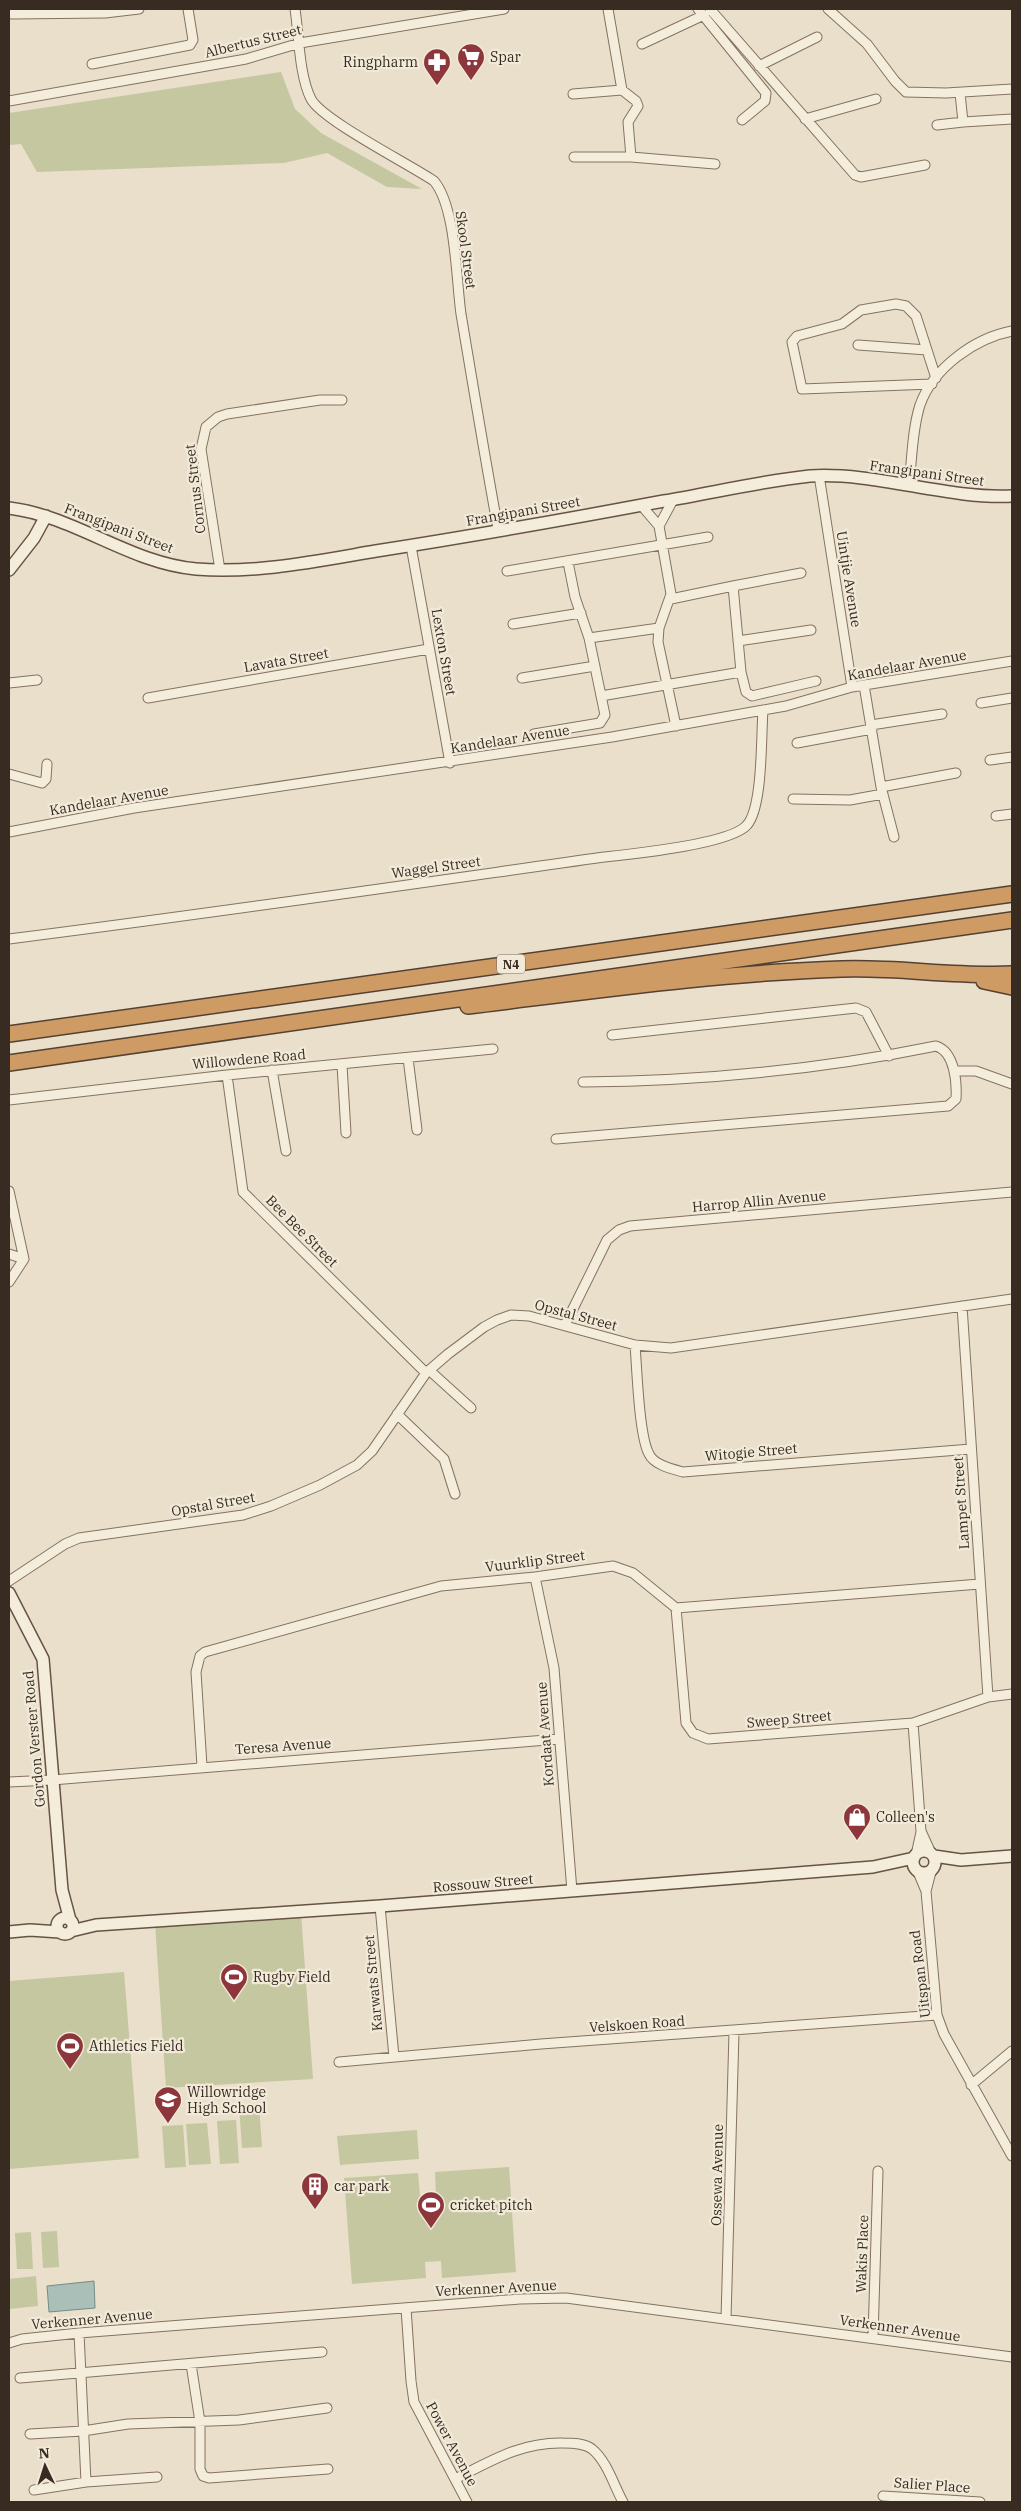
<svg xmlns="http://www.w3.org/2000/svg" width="1021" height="2511" viewBox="0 0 1021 2511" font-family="'IBM Plex Serif',serif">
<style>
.green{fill:#c4c79f}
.water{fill:#aabfb8;stroke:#718d84}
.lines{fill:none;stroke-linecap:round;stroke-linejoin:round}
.street-casing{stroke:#857260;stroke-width:11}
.secondary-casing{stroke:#675343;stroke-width:14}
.highway-casing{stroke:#534134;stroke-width:18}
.street{stroke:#f5eddc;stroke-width:9}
.secondary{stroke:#f5eddc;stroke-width:11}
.highway{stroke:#cf9b65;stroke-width:15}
.labels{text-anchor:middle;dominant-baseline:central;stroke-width:4.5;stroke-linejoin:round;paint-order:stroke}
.shield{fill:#f2ead9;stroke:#6f6459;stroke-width:1}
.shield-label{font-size:12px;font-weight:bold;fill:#372b22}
.street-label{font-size:14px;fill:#372b22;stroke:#f2ead9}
.poi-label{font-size:14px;fill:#372b22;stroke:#f2ead9;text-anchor:start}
</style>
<rect width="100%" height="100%" fill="#eadfca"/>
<path class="green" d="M281,72L295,109L321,133L422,189L387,187L327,153L284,163L37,172L21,144L9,145V113Z
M301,1913L313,2079L166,2088L155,1923Z
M124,1972L139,2158L9,2169V1981Z
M259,2104L262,2147L242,2148L239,2105Z
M236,2120L239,2163L220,2164L217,2121Z
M207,2123L211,2164L189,2165L186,2124Z
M183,2125L186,2167L165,2168L162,2126Z
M417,2130L419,2159L340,2165L337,2136Z
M509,2167L516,2272L442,2278L441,2261L425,2262L426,2278L352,2284L344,2178L418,2173L420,2196L436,2195L435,2172Z
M57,2231L59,2267L43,2268L41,2232Z
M31,2232L33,2269H17L15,2233Z
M36,2276L38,2306L9,2309V2279Z"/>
<path class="water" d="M94,2281L95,2308L49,2312L47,2286Z"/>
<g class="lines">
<g class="street-casing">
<path id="street" d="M295,9C299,35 299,75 311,99C322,120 409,164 434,181C456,207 456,279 461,314C473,386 485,458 498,529
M698,9L766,93L765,101L742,120
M710,9L855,175L861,177L925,165
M828,9L867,44L895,81L906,92L946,93L1012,89
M12,14L105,13L139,9
M642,44L704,15
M92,64L190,45L193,40L188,9
M759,66L817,37
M960,93L963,122L1012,119
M573,94L622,90L608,9
M9,101L246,59L300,43L504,9
M805,119L876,99
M937,125L963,122
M574,157H631L628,122L638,106L636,101L622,90
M631,157L715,164
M858,345L927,350
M932,384L802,389L792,342L797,336L842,324L861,310L896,304L906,306L916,316L936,378
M819,475L852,687
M909,485C912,460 912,430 920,405C933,368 975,338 1012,331
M641,505L659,526L671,594L659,628L658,642L676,726
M659,526L673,500
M411,546L450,763
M220,570L201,449L206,427L218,417L227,414L320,400H342
M507,571L708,537
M671,599L733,586
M513,624L581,613
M589,638L659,628
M738,641L811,630
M741,672L733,586L801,573
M522,678L595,666
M9,683L37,680
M864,685L881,787L894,837
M601,696L741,672L746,692L752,696L816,681
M148,698L429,649
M981,703L1012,698
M871,725L942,714
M534,734L600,723L605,715L589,638L575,597L568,562
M797,743L872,729
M990,760L1012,757
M9,774L42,783L46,779L47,764
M881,787L956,773
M793,799L850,800L883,794
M996,816L1012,814
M9,832L134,808L612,737L786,706L852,687L1012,661
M9,939C207,914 406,885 604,857C632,854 731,844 747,825C763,807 761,736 763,710
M612,1035L856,1008L866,1012L889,1056
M408,1058L417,1130
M342,1065L346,1133
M272,1070L286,1151
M955,1071H976L1012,1084
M227,1075L243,1192L426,1373
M9,1100L227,1075L493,1049
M556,1139L948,1106L956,1099C957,1083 955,1052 936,1046C823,1069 699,1081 583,1082
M9,1191L24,1259L9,1282
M9,1254L24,1259
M962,1306L988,1697
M565,1325L607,1240L619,1230L630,1226L1012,1192
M635,1345C637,1369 639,1436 649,1454C654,1465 672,1469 683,1472L971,1449
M429,1370L471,1408
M397,1414L444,1459L455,1494
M535,1577L554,1668L572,1891
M9,1581L65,1544L79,1538L243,1515L271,1506L320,1485L357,1465L372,1451L426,1373L448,1354L484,1327L497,1320L511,1315L529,1316L635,1345L671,1348L1012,1299
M676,1608L686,1723L693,1733L708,1739L913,1723L988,1697L1012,1694
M913,1723L921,1831L931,1853
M202,1766L196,1672L200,1656L205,1652L441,1586L535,1577L613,1566L633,1573L676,1608L980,1584
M9,1782L52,1780L559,1739
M916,1855L921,1832
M918,1872L926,1891L937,2015L944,2034L1012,2156
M926,1891L931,1872
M380,1906L394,2057
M339,2062L541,2044L937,2015
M971,2085L1012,2051
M406,2308L411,2381L414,2402L467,2502
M726,2319L734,2032
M79,2333L86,2482
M873,2338L878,2171
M9,2343L22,2339L79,2333L520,2299L566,2298L1012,2357
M191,2364L200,2422V2469L203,2476L209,2478L328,2469
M20,2378L322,2352
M30,2434L83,2431L128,2424L239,2420L327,2408
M455,2479C491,2461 521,2442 563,2443C572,2443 584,2443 592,2449C607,2461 614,2486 623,2502
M34,2490L86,2482L157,2477
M883,2496L980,2502"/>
</g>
<g class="secondary-casing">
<path id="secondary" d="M9,508C75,516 129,563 196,569C255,574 317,561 376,551C472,536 568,519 664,501C712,493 761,481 810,476C878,472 944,499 1012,496
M9,570L34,538L46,516
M9,1593L43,1659L62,1890L70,1920
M913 1862a11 11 0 1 1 22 0a11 11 0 1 1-22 0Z
M934,1856L961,1860L1012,1856
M57 1926a8 8 0 1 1 16 0a8 8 0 1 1-16 0Z
M71,1931L96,1925L380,1906L873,1867L914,1858
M9,1932L30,1930L60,1932"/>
</g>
<g class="highway-casing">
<path id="highway" d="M984,981L1012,987
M468,1006C592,991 717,973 842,969C899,967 955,977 1012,974
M9,1034L1012,894
M9,1063L1012,920"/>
</g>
<use href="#street" class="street"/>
<use href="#secondary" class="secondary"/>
<use href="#highway" class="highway"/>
</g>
<defs>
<g id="supermarket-pin" transform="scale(1.4375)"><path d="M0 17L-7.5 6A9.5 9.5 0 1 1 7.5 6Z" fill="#8d373c" stroke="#f2ead9"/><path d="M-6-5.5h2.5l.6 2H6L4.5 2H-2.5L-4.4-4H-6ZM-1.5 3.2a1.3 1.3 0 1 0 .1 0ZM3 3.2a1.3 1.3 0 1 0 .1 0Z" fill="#fff"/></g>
<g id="pharmacy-pin" transform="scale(1.4375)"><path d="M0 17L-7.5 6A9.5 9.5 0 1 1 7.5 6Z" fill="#8d373c" stroke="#f2ead9"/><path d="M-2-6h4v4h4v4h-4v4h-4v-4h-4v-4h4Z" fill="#fff"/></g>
<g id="shop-pin" transform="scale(1.4375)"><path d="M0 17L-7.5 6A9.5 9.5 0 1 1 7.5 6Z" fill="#8d373c" stroke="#f2ead9"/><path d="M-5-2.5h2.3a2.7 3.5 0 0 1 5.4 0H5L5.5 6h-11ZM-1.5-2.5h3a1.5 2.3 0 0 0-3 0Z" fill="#fff"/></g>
<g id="stadium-pin" transform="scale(1.4375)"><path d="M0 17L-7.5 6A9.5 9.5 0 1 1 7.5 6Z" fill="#8d373c" stroke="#f2ead9"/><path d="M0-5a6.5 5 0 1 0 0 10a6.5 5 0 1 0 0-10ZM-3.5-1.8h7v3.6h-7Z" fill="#fff"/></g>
<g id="school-pin" transform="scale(1.4375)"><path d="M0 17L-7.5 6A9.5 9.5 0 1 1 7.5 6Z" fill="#8d373c" stroke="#f2ead9"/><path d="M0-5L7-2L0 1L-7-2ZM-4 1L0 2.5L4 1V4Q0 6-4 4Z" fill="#fff"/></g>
<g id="building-pin" transform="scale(1.4375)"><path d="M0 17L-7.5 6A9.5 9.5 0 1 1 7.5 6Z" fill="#8d373c" stroke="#f2ead9"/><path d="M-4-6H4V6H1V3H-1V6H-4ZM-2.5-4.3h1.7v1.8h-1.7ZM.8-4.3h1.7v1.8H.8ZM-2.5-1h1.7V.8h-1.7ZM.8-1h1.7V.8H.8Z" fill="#fff"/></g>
</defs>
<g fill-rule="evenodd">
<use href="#supermarket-pin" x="471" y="57"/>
<use href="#pharmacy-pin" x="437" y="62"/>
<use href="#shop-pin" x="857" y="1817"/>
<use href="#stadium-pin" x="234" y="1977"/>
<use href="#stadium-pin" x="70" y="2046"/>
<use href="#school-pin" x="168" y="2100"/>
<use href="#building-pin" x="315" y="2186"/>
<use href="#stadium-pin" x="431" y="2205"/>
</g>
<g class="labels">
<rect class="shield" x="497" y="954.5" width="28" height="19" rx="4"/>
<g class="shield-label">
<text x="511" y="964">N4</text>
</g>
<g class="street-label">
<text transform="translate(253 41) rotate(-14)">Albertus Street</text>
<text transform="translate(466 250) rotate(82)">Skool Street</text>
<text transform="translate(927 473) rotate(8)">Frangipani Street</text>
<text transform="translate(195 489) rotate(-97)">Cornus Street</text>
<text transform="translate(523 511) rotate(-10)">Frangipani Street</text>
<text transform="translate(119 528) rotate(21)">Frangipani Street</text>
<text transform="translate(849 579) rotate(81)">Uintjie Avenue</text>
<text transform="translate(444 652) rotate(80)">Lexton Street</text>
<text transform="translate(286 660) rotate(-10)">Lavata Street</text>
<text transform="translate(907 665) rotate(-10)">Kandelaar Avenue</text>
<text transform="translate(510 739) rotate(-9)">Kandelaar Avenue</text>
<text transform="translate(109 800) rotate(-10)">Kandelaar Avenue</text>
<text transform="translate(436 867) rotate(-8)">Waggel Street</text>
<text transform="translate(249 1059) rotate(-5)">Willowdene Road</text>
<text transform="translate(759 1201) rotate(-5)">Harrop Allin Avenue</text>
<text transform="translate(302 1231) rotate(45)">Bee Bee Street</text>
<text transform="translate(576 1315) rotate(15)">Opstal Street</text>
<text transform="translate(751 1452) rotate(-5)">Witogie Street</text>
<text transform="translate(961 1503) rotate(-94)">Lampet Street</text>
<text transform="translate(213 1504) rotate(-10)">Opstal Street</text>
<text transform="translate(535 1561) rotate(-7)">Vuurklip Street</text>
<text transform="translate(789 1719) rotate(-5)">Sweep Street</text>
<text transform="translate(545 1734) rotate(-94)">Kordaat Avenue</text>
<text transform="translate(34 1739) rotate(-95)">Gordon Verster Road</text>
<text transform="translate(283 1746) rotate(-4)">Teresa Avenue</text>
<text transform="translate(483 1883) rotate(-5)">Rossouw Street</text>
<text transform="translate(920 1974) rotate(-97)">Uitspan Road</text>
<text transform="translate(373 1983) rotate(-95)">Karwats Street</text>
<text transform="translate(637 2024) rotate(-4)">Velskoen Road</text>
<text transform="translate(717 2175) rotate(-89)">Ossewa Avenue</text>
<text transform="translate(862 2254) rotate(-88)">Wakis Place</text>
<text transform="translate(496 2288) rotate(-3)">Verkenner Avenue</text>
<text transform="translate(92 2319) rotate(-5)">Verkenner Avenue</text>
<text transform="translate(900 2328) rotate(8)">Verkenner Avenue</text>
<text transform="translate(452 2444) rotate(62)">Power Avenue</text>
<text transform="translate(932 2485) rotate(4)">Salier Place</text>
</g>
<g class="poi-label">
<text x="490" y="57">Spar</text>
<text x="418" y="62" text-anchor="end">Ringpharm</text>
<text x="876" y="1817">Colleen's</text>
<text x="253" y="1977">Rugby Field</text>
<text x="89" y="2046">Athletics Field</text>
<text x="187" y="2092">Willowridge<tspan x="187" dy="16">High School</tspan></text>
<text x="334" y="2186">car park</text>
<text x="450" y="2205">cricket pitch</text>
</g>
</g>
<rect width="1021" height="2511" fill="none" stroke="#372b22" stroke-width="20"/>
<g transform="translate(45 2466) rotate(356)" stroke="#f2ead9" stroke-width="4" paint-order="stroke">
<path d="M0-4L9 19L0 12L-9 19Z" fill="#372b22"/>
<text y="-8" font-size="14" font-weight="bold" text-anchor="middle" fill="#372b22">N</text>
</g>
</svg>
